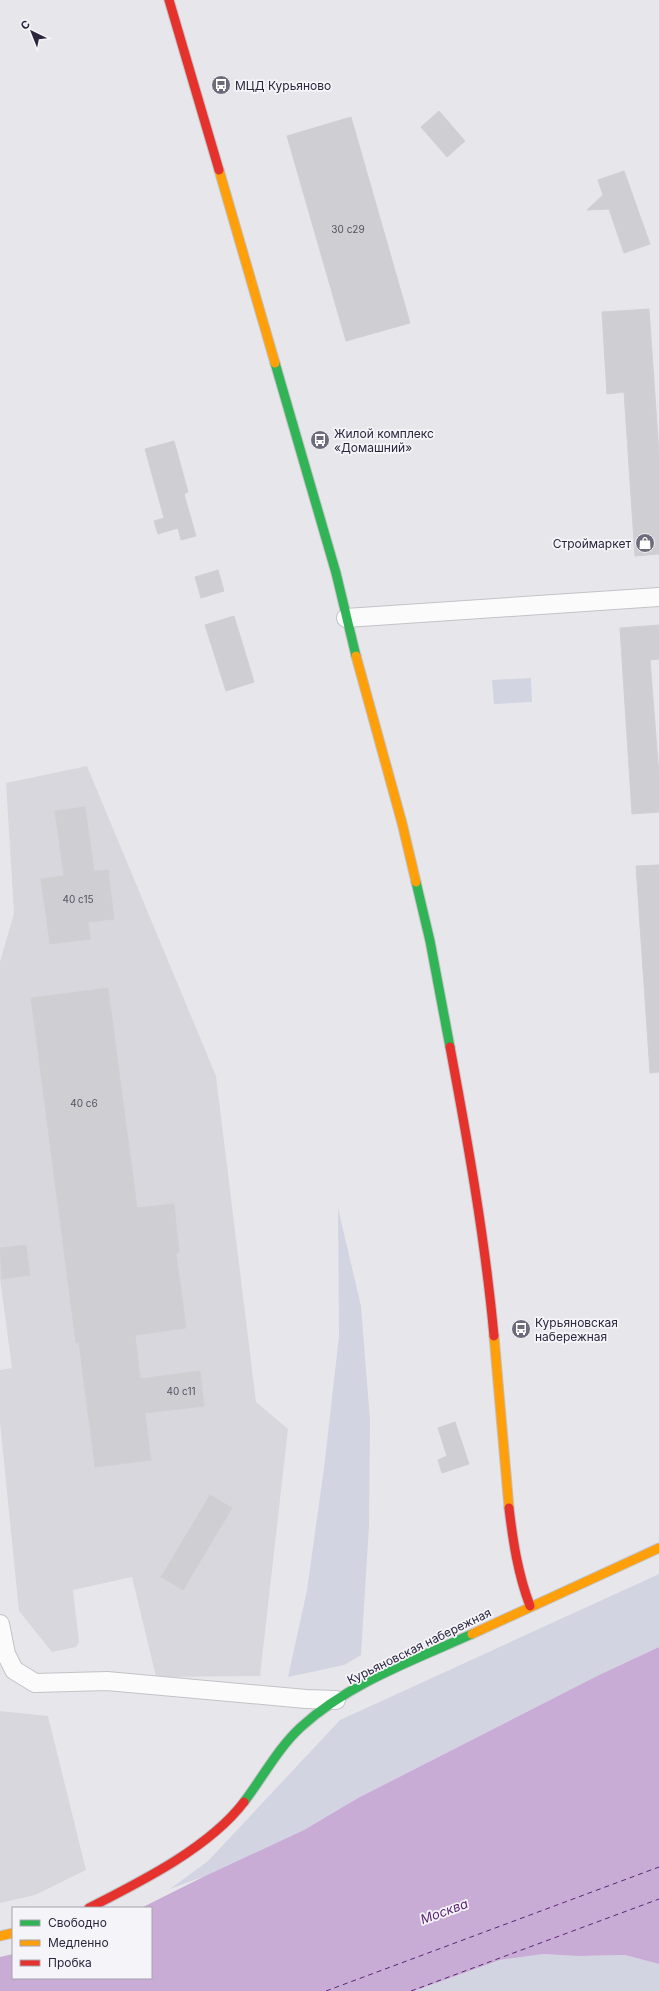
<svg xmlns="http://www.w3.org/2000/svg" width="659" height="1991" viewBox="0 0 659 1991" font-family="Inter,sans-serif">
<style>
.built{fill:#d8d7de}
.green{fill:#d2d4e2}
.water{fill:#c8acd5}
.lines{fill:none;stroke-linecap:round;stroke-linejoin:round}
.ferry{stroke:#5c2673;stroke-width:1;stroke-dasharray:5 4;stroke-linecap:butt}
.building{fill:#cfcfd3;stroke:#d0d0d4}
.street-casing{stroke:#c3c3c7;stroke-width:20}
.fast-casing{stroke:#c2c1c7;stroke-width:11}
.slow-casing{stroke:#c2c1c7;stroke-width:11}
.jam-casing{stroke:#c2c1c7;stroke-width:11}
.street{stroke:#fbfbfc;stroke-width:18}
.fast{stroke:#30b455;stroke-width:9}
.slow{stroke:#ff9f0a;stroke-width:9}
.jam{stroke:#e5322d;stroke-width:9}
.labels{text-anchor:middle;dominant-baseline:central;stroke-width:3.5;stroke-linejoin:round;paint-order:stroke}
.number-label{font-size:10px;fill:#555062}
.poi-label{font-size:12px;fill:#2c263d;stroke:#f5f5f9;text-anchor:start}
.street-label{font-size:12px;fill:#2c263d;stroke:#f5f5f9}
.water-label{font-size:13px;font-style:italic;fill:#5c2673;stroke:#f5f5f9}
</style>
<rect width="100%" height="100%" fill="#e7e7eb"/>
<path class="built" d="M87,766L216,1076L256,1402L288,1429L260,1676L156,1677L132,1577L73,1590L79,1642L76,1647L52,1652L19,1611L0,1423V1370L12,1368L0,1279V962L14,913L6,783Z
M0,1711L48,1716L86,1870L35,1895L0,1903Z"/>
<path class="green" d="M531,678L532,702L494,704L492,680Z
M338,1208L361,1306L370,1420L369,1527L361,1655L344,1665L288,1677L307,1590L324,1468L339,1336Z
M659,1574V1647L597,1676L358,1798L304,1830L205,1876L170,1889L208,1861L340,1720Z
M543,1954L577,1956L625,1955L659,1964V1991H414L500,1960Z"/>
<path class="water" d="M659,1647V1964L625,1955L577,1956L543,1954L500,1960L414,1991H0V1957L13,1954V1978H151V1908H141L205,1876L304,1830L358,1798L597,1676Z"/>
<g class="lines">
<path class="ferry" d="M326,1991L659,1867
M411,1991L659,1899"/>
</g>
<path class="building" d="M439,111L465,141L447,157L421,127Z
M351,117L410,323L346,341L287,136Z
M624,171L650,244L624,253L609,209L587,210L603,195L598,180Z
M649,309L659,454V554L635,556L624,392L607,394L602,312Z
M174,441L188,492L184,494L196,536L181,540L178,528L158,534L154,521L164,518L145,449Z
M218,570L224,591L201,598L195,577Z
M234,616L254,682L226,691L205,625Z
M659,625V659L650,660L659,775V812L632,814L620,628Z
M85,807L94,871L108,870L114,919L88,922L90,939L50,944L41,879L64,876L55,811Z
M659,865V1072L650,1073L636,866Z
M108,988L137,1208L174,1204L179,1253H176L186,1328L135,1335L140,1379L200,1371L204,1406L145,1413L151,1460L95,1467L79,1342L76,1343L31,998Z
M26,1245L30,1275L2,1279L0,1248Z
M455,1422L469,1464L442,1473L438,1460L447,1456L438,1428Z
M210,1495L232,1508L183,1590L161,1577Z"/>
<g class="lines">
<g class="street-casing">
<path id="street" d="M346,618L659,597
M0,1624L6,1654L14,1670L35,1683L107,1681L306,1699L336,1700"/>
</g>
<g class="fast-casing">
<path id="fast" d="M275,363L336,573L356,656
M416,882L430,941L450,1047
M244,1802C263,1777 278,1748 301,1727C349,1683 414,1660 472,1634"/>
</g>
<g class="slow-casing">
<path id="slow" d="M219,170L275,363
M356,656L402,823L416,882
M494,1336L509,1508
M472,1634L659,1548
M0,1936L13,1933"/>
</g>
<g class="jam-casing">
<path id="jam" d="M169,0L219,170
M450,1047C468,1143 485,1239 494,1336
M509,1508C513,1542 518,1574 530,1606
M89,1908C140,1882 209,1848 244,1802"/>
</g>
<use href="#street" class="street"/>
<use href="#fast" class="fast"/>
<use href="#slow" class="slow"/>
<use href="#jam" class="jam"/>
</g>
<defs>
<g id="bus-disc" transform="scale(1)"><circle r="9.5" fill="#6d6a7a" stroke="#f5f5f9"/><path d="M-5-6H5V4H4V6H2V4H-2V6H-4V4H-5ZM-3.5-4V0h7V-4ZM-3.5 1.2v1.5H-2V1.2ZM2 1.2v1.5H3.5V1.2Z" fill="#fff"/></g>
<g id="shop-disc" transform="scale(1)"><circle r="9.5" fill="#6d6a7a" stroke="#f5f5f9"/><path d="M-5-2.5h2.3a2.7 3.5 0 0 1 5.4 0H5L5.5 6h-11ZM-1.5-2.5h3a1.5 2.3 0 0 0-3 0Z" fill="#fff"/></g>
</defs>
<g fill-rule="evenodd">
<use href="#bus-disc" x="221" y="85"/>
<use href="#bus-disc" x="320" y="440"/>
<use href="#shop-disc" x="645" y="543"/>
<use href="#bus-disc" x="521" y="1329"/>
</g>
<g class="labels">
<g class="number-label">
<text x="348" y="229">30 с29</text>
<text x="78" y="899">40 с15</text>
<text x="84" y="1103">40 с6</text>
<text x="181" y="1391">40 с11</text>
</g>
<g class="poi-label">
<text x="235" y="85">МЦД Курьяново</text>
<text x="334" y="433">Жилой комплекс<tspan x="334" dy="14">«Домашний»</tspan></text>
<text x="631" y="543" text-anchor="end">Строймаркет</text>
<text x="535" y="1322">Курьяновская<tspan x="535" dy="14">набережная</tspan></text>
</g>
<g class="street-label">
<text transform="translate(419 1646) rotate(-26)">Курьяновская набережная</text>
</g>
<g class="water-label">
<text transform="translate(444 1911) rotate(-20)">Москва</text>
</g>
</g>
<rect x="12" y="1907" width="140" height="72" fill="#f5f5f9" stroke="#a5a2ae"/>
<rect x="20" y="1920" width="20" height="6" fill="#30b455" stroke="#a5a2ae"/>
<text x="48" y="1927" font-size="12" fill="#2c263d">Свободно</text>
<rect x="20" y="1940" width="20" height="6" fill="#ff9f0a" stroke="#a5a2ae"/>
<text x="48" y="1947" font-size="12" fill="#2c263d">Медленно</text>
<rect x="20" y="1960" width="20" height="6" fill="#e5322d" stroke="#a5a2ae"/>
<text x="48" y="1967" font-size="12" fill="#2c263d">Пробка</text>
<g transform="translate(32 32) rotate(317)" stroke="#f5f5f9" stroke-width="3" paint-order="stroke">
<path d="M0-3L7 15L0 10L-7 15Z" fill="#2c263d"/>
<text y="-6" font-size="11" font-weight="bold" text-anchor="middle" fill="#2c263d">С</text>
</g>
</svg>
